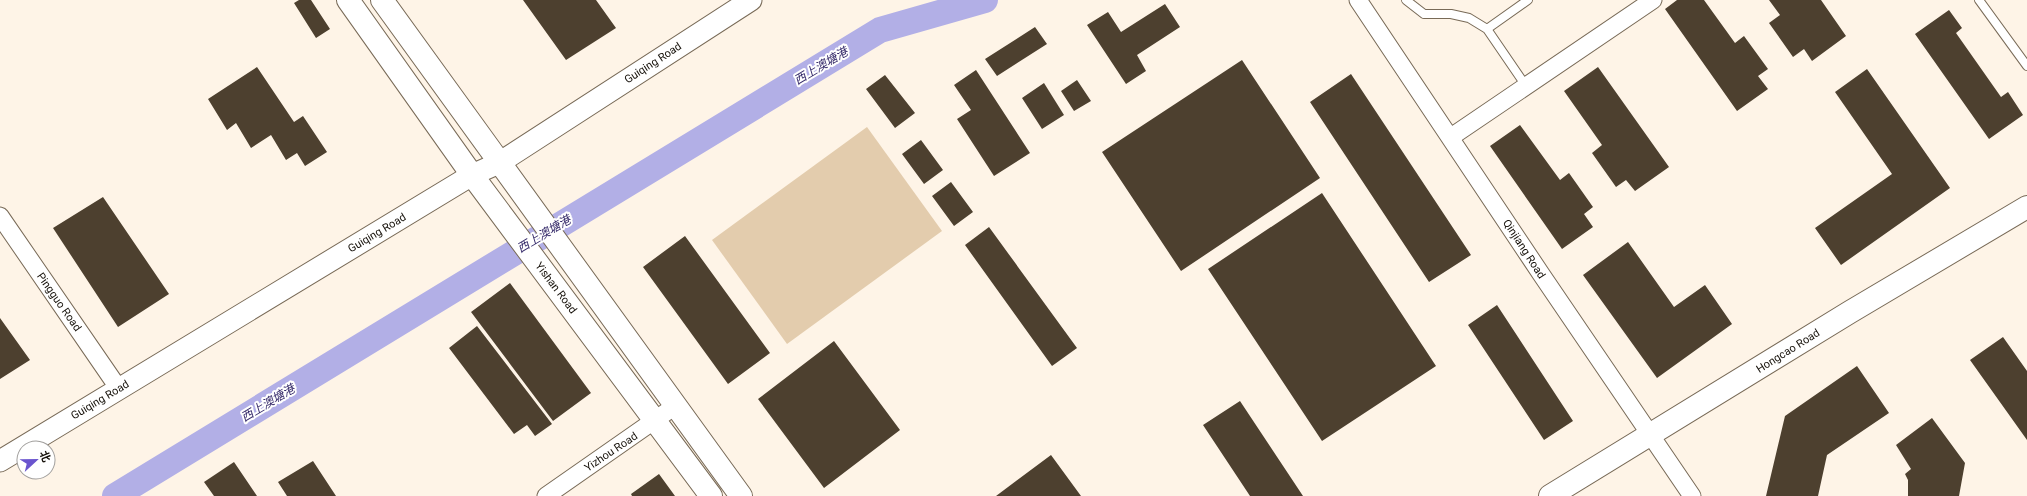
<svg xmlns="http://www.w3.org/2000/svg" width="2027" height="496" viewBox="0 0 2027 496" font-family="Roboto,'Noto Sans SC',sans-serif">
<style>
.green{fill:#e3ccad}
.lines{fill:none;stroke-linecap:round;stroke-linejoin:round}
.river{stroke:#b2afe6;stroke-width:26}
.building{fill:#4d402f}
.service-casing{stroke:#786a57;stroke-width:10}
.minor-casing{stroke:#786a57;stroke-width:19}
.tertiary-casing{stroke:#786a57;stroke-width:23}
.secondary-casing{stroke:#786a57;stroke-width:24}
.service{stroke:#fff;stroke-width:8}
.minor{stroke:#fff;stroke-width:17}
.tertiary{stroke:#fff;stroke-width:21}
.secondary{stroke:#fff;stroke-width:22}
.labels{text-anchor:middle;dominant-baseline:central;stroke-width:4;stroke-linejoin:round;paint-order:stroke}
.street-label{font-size:11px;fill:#151009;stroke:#fff}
.water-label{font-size:12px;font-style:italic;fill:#332868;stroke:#fff}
</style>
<rect width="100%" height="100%" fill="#fef4e7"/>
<path class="green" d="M867,127L942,231L787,344L712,240Z"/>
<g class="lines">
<path class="river" d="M115,496L880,30L985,0"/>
</g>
<path class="building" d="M299,0H311L330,29L316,38L294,3Z
M523,0H596L616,28L566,60Z
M1677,0H1704L1735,43L1744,36L1768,69L1758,76L1768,89L1737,111L1665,9Z
M1769,0H1821L1846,36L1812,61L1804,49L1793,57L1769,23L1780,15Z
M1165,4L1180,27L1137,55L1146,71L1126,84L1087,25L1108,12L1121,32Z
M1949,10L1962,28L1956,33L2001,97L2008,92L2023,115L1989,139L1915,34Z
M1035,27L1047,44L997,76L985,59Z
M1242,60L1320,178L1181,271L1102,152Z
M257,67L294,122L303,116L327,152L305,166L297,153L286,160L271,135L251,148L236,123L227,130L208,99Z
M1598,67L1669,167L1635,191L1626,180L1616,187L1592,153L1602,145L1564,91Z
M1867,69L1950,188L1841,265L1815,228L1892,174L1835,92Z
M976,70L1030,153L994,176L957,119L971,110L954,85Z
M1351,74L1471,255L1429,282L1310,102Z
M885,75L915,113L895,128L866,89Z
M1077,80L1091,101L1074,111L1061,91Z
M1044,83L1064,115L1042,129L1022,98Z
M1520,125L1560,180L1569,173L1593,207L1584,214L1593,227L1562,249L1490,146Z
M921,140L943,170L924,184L902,154Z
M951,182L973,212L954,226L932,196Z
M1322,193L1436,366L1322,441L1208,269Z
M103,197L169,294L118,327L53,228Z
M989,227L1077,348L1052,366L965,245Z
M685,236L770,353L728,384L643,267Z
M1628,242L1674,307L1705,285L1732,324L1657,378L1583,275Z
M510,283L591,393L553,421L471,312Z
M1497,305L1573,421L1544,440L1468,325Z
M0,318L30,360L0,379Z
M477,326L552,424L535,436L527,425L514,434L449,348Z
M2003,337L2027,371V440L1970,360Z
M834,341L900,430L824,488L758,399Z
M1857,366L1889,413L1827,455L1818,496H1766L1785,416Z
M1240,401L1303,496H1250L1203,425Z
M1932,418L1965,463L1959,496H1908V480L1905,474L1911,469L1896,445Z
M1051,455L1081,496H996Z
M313,461L336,496H287L278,482Z
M234,462L257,496H214L204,482Z
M659,474L675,496H632L631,494Z"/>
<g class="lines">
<g class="service-casing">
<path id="service" d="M1406,0L1424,14H1451L1469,18L1487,29L1528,0
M1979,0L2027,66
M1487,29L1526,86"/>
</g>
<g class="minor-casing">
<path id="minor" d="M1358,0L1541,274L1692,496
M1451,137L1653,0
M0,216L119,389
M546,496L675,406"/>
</g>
<g class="tertiary-casing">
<path id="tertiary" d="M0,461L472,175L499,163L751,0"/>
</g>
<g class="secondary-casing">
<path id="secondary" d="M348,0L472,175L711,496
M382,0L741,496
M1550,496L1850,312L2027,207"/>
</g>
<use href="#service" class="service"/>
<use href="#minor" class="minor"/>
<use href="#tertiary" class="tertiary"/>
<use href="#secondary" class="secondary"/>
</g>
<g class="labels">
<g class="street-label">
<text transform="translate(653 63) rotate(-33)">Guiqing Road</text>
<text transform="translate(377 233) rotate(-31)">Guiqing Road</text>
<text transform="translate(1524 249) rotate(57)">Qinjiang Road</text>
<text transform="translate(556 288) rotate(53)">Yishan Road</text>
<text transform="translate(59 302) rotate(55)">Pingguo Road</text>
<text transform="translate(1788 351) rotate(-32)">Hongcao Road</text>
<text transform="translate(100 400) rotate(-31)">Guiqing Road</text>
<text transform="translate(611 452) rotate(-34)">Yizhou Road</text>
</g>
<g class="water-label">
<text transform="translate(821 66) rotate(-31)">西上澳塘港</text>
<text transform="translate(544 234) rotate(-31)">西上澳塘港</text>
<text transform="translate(268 403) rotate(-31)">西上澳塘港</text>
</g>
</g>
<g transform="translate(36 460) rotate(68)"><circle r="19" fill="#ffffff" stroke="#a19f9d"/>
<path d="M0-3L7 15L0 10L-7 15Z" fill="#6a54ce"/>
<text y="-6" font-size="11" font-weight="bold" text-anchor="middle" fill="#151009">北</text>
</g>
</svg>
